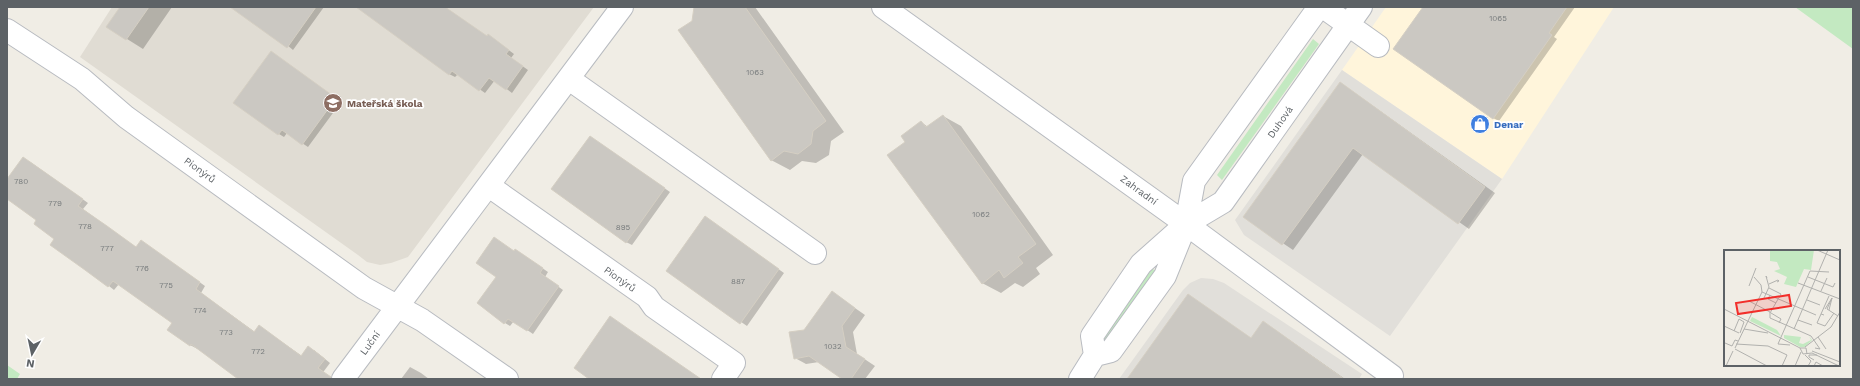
<svg xmlns="http://www.w3.org/2000/svg" width="1860" height="386" viewBox="0 0 1860 386" font-family="'Work Sans',sans-serif">
<style>
.commercial{fill:#fff5db}
.industrial{fill:#e1dfda}
.education{fill:#e0dcd3}
.green{fill:#c3e9c1}
.shadow{fill:#0003}
.building{fill:#cbc8c2;stroke:#d5cfc3}
.lines{fill:none;stroke-linecap:round;stroke-linejoin:round}
.minor-casing{stroke:#b8bbc0;stroke-width:24}
.minor{stroke:#fff;stroke-width:22}
.labels{text-anchor:middle;dominant-baseline:central;stroke-width:3.5;stroke-linejoin:round;paint-order:stroke}
.number-label{font-size:8px;fill:#787c7d}
.education-label{font-size:10px;font-weight:bold;fill:#785e54;stroke:#fff;text-anchor:start}
.street-label{font-size:10px;fill:#5d6266;stroke:#fff}
.shop-label{font-size:10px;font-weight:bold;fill:#366cbe;stroke:#fff;text-anchor:start}
.inset-road{fill:none;stroke:#b1b1ae;stroke-width:1}
.view{fill:#f22e2a;fill-opacity:0.15;stroke:#f22e2a;stroke-width:2}
.inset-edge{fill:none;stroke:#5d6266;stroke-width:2}
</style>
<rect width="100%" height="100%" fill="#f0ede5"/>
<path class="commercial" d="M1386,7H1614L1502,179L1342,70Z"/>
<path class="industrial" d="M1342,70L1502,179L1390,336L1244,235L1235,220Z
M1201,278L1213,279L1224,283L1362,374L1359,379H1119L1183,290L1190,283Z"/>
<path class="education" d="M112,7H594L408,257L391,263L380,265L367,262L358,255L80,57Z"/>
<path class="green" d="M1795,7H1853V49Z
M1313,39L1319,44L1222,180L1217,175Z
M1152,269L1155,270L1156,273L1105,346L1099,341L1149,271Z
M7,365L20,374L17,379H7Z"/>
<path class="shadow" d="M121,7H172L143,49L108,27Z
M242,7H324L293,50Z
M358,7H445L487,37L494,39L514,54L511,58L528,70L512,93L495,80L485,93L458,74L455,77L449,74Z
M697,7H755L844,132L831,141L829,155L816,163L802,161L790,170L771,160L693,22Z
M1424,7H1575L1554,37L1557,39L1499,121L1493,118Z
M276,56L341,102L308,147L287,133L284,137L279,134Z
M1341,83L1495,193L1469,229L1363,154L1293,250L1244,217Z
M943,116L961,126L1053,255L1036,268L1040,274L1023,287L1015,283L1001,293L982,283L906,142L921,122L928,127Z
M595,140L670,192L632,245L626,242Z
M29,161L88,203L83,209L113,231L137,248L147,245L205,286L201,293L255,332L265,330L302,356L314,350L330,363L318,379H255L190,345L174,322L119,284L114,290L109,286L51,245L56,239L38,220L7,198V180Z
M710,221L784,273L747,326L667,271Z
M516,250L548,272L545,277L563,290L533,334L514,321L510,326L505,323Z
M832,292L865,315L853,332L857,354L875,366L865,379H844L819,362L806,364L795,358L805,330Z
M1188,295L1252,339L1274,329L1345,379H1132Z
M410,367L421,373L429,379H401Z"/>
<path class="building" d="M120,7H149L126,40L106,27Z
M230,7H316L287,48Z
M356,7H445L487,36L488,34L509,50L506,54L523,66L506,90L489,78L479,91L452,71L449,75Z
M694,7H745L826,121L813,131L811,144L798,154L784,151L771,161L678,30L692,21Z
M1423,7H1567L1549,33L1552,35L1493,119L1393,49Z
M271,51L336,98L302,145L282,130L278,135L233,103Z
M1340,82L1485,187L1458,224L1353,148L1282,245L1243,217Z
M943,115L1036,244L1018,257L1023,263L1004,278L999,270L982,284L887,155L905,142L901,136L921,121L926,127Z
M590,136L665,188L626,243L551,189Z
M23,157L83,199L78,206L107,226L136,247L141,240L200,282L196,289L254,332L259,325L301,356L308,346L325,359L318,368L331,377V379H238L191,344L190,346L167,330L172,323L113,281L108,287L85,270L50,245L54,239L34,224L36,220L7,199V179Z
M705,216L779,269L740,324L666,271Z
M494,237L514,251L515,249L543,268L540,273L559,286L527,331L508,319L504,324L477,303L496,277L476,263Z
M832,291L855,308L842,326L846,347L865,359L851,379H842L809,356L794,359L789,332L804,330Z
M1188,294L1251,338L1263,321L1344,379H1127Z
M610,316L630,330L701,379H589L574,368Z"/>
<g class="lines">
<g class="minor-casing">
<path id="minor" d="M883,7L1186,224L1392,376
M1323,7L1378,46
M7,30L82,79L126,117L364,288L422,320L507,379
M569,79L815,253
M489,186L647,297L654,307L734,363L723,379
M1095,355L1111,351L1165,276L1186,224L1194,181L1319,7
M343,379L622,7
M1080,379L1095,355L1092,336L1141,264L1186,224L1223,202L1361,7"/>
</g>
<use href="#minor" class="minor"/>
</g>
<defs>
<g id="school-disc" transform="scale(1)"><circle r="9.5" fill="#8d6e63" stroke="#fff"/><path d="M0-5L7-2L0 1L-7-2ZM-4 1L0 2.5L4 1V4Q0 6-4 4Z" fill="#fff"/></g>
<g id="shop-disc" transform="scale(1)"><circle r="9.5" fill="#3f7fe0" stroke="#fff"/><path d="M-5-2.5h2.3a2.7 3.5 0 0 1 5.4 0H5L5.5 6h-11ZM-1.5-2.5h3a1.5 2.3 0 0 0-3 0Z" fill="#fff"/></g>
</defs>
<g fill-rule="evenodd">
<use href="#school-disc" x="333" y="103"/>
<use href="#shop-disc" x="1480" y="124"/>
</g>
<g class="labels">
<g class="number-label">
<text x="1498" y="18">1065</text>
<text x="755" y="72">1063</text>
<text x="21" y="181">780</text>
<text x="55" y="203">779</text>
<text x="981" y="214">1062</text>
<text x="85" y="226">778</text>
<text x="623" y="227">895</text>
<text x="107" y="248">777</text>
<text x="142" y="268">776</text>
<text x="738" y="281">887</text>
<text x="166" y="285">775</text>
<text x="200" y="310">774</text>
<text x="226" y="332">773</text>
<text x="833" y="346">1032</text>
<text x="258" y="351">772</text>
</g>
<g class="education-label">
<text x="347" y="103">Mateřská škola</text>
</g>
<g class="street-label">
<text transform="translate(1280 122) rotate(-55)">Duhová</text>
<text transform="translate(200 170) rotate(36)">Pionýrů</text>
<text transform="translate(1139 190) rotate(36)">Zahradní</text>
<text transform="translate(620 279) rotate(35)">Pionýrů</text>
<text transform="translate(370 343) rotate(-54)">Luční</text>
</g>
<g class="shop-label">
<text x="1494" y="124">Denar</text>
</g>
</g>
<g transform="translate(1724 250)">
<rect width="116" height="116" fill="#f0ede5"/>
<path d="M46,0H90L87,20L80,19L72,37L60,34L63,27L50,21L56,19L53,12L46,11ZM28,67L53,80L57,86L26,71ZM60,85L77,87L75,93L79,94L87,90L85,86L88,90L81,97H76L60,88Z" fill="#c3e9c1"/>
<path class="inset-road" d="M93,0L116,10M84,27L109,37L111,33M74,33L116,49M45,34L54,30L55,31L53,32M25,36L32,18M45,38L57,44L46,63M97,41L103,28M38,42L92,65M46,45L44,49L52,53M40,48L45,37L42,26L43,28M83,50L96,55M25,51L46,62V68L87,86L96,99L91,98M0,59L76,98H82L83,104M101,59L108,48L103,59M103,59L114,66M105,60L108,48M47,63L57,69L55,73M97,64L93,73L101,76L110,63M100,65L97,64L105,46M74,70L88,75M0,76L15,83M20,79L44,83M70,79L104,0M10,81L15,69L20,72L16,83M94,87L102,99M1,93L8,96L11,90L14,91M12,94L44,96L63,105L58,116M66,95L54,94L86,21L105,22M81,97L107,77L116,62M11,98L38,42L37,35L30,27M76,98L79,104L88,103L115,116M11,99L43,116M88,101L116,112M81,105L87,111L84,116M90,110L85,107V105H93M2,116L9,101M71,116L77,102M90,116L92,112L99,116"/>
<path class="view" d="M65,45L67,56L14,64L12,53Z"/>
<rect width="116" height="116" class="inset-edge"/>
</g>
<rect width="1860" height="386" fill="none" stroke="#5d6266" stroke-width="16"/>
<g transform="translate(32 354) rotate(189)" stroke="#ffffff" stroke-width="3" paint-order="stroke">
<path d="M0-3L7 15L0 10L-7 15Z" fill="#5d6266"/>
<text y="-6" font-size="11" font-weight="bold" text-anchor="middle" fill="#5d6266">N</text>
</g>
</svg>
